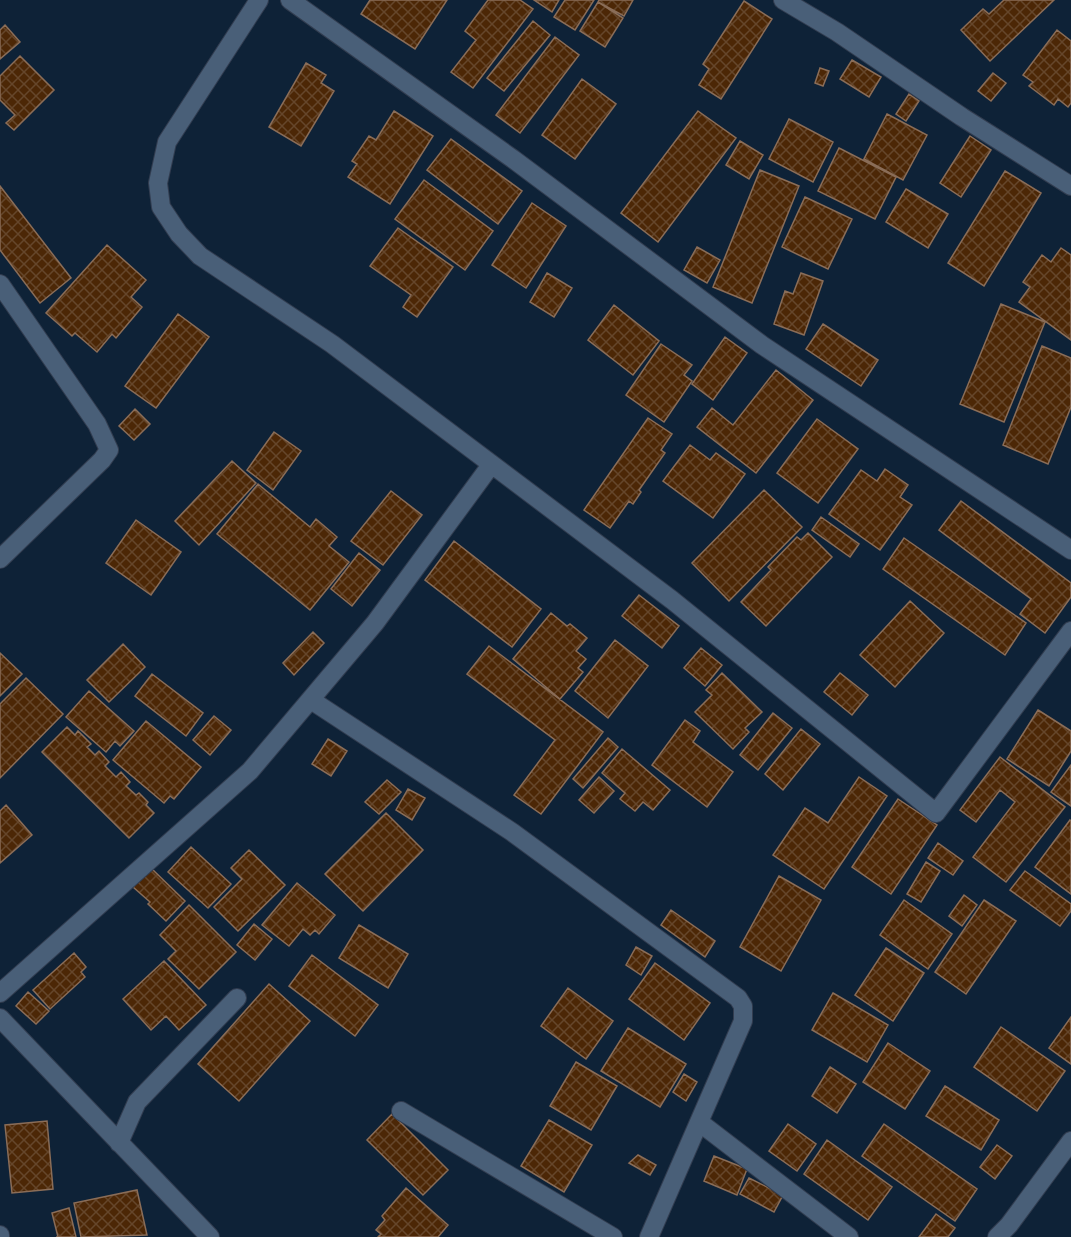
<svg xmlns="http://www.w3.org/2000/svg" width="1071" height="1237" viewBox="0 0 1071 1237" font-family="Inter,sans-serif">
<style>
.building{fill:url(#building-cross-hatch);stroke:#8a6d58;stroke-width:1.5}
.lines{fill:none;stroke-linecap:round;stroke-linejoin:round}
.street-casing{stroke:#323d50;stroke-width:20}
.street{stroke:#495f78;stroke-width:18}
</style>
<defs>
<pattern id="building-cross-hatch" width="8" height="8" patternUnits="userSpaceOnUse" patternTransform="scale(1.5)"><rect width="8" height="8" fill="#4c2706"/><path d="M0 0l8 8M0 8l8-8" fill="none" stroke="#65462b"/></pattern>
</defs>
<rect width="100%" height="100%" fill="#0e2237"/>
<path class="building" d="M370,0H447L415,49L361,14Z
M488,0H520L533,9L473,88L451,72L476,40L465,31Z
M534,0H559L552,12Z
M565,0H594L575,30L554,17Z
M599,0H633L624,16L598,2Z
M1004,0H1054L990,61L961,30L983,9L989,14Z
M744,1L772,19L721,99L699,85L709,69L703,64Z
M598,2L623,18L605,47L580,31Z
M533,21L550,35L504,91L487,78Z
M5,25L20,42L0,59V30Z
M1057,30L1071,41V103L1068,107L1058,99L1054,105L1029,86L1033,82L1023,75Z
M555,37L579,55L520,133L496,115Z
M20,56L54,90L14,130L6,123L15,115L0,100V76Z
M852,60L881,77L869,97L840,79Z
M306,63L326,75L321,83L334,91L301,146L269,127Z
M820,68L829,71L823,86L815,83Z
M993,73L1006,83L991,101L978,91Z
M582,79L616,104L575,159L542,135Z
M909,94L919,101L906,121L896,114Z
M394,111L433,136L390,204L348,177L357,164L352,161L369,136L376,140Z
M698,111L736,138L658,242L621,213Z
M887,114L927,135L903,180L864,159Z
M789,119L833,142L813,182L769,159Z
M970,136L991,150L961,197L940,183Z
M451,139L522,191L498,224L427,170Z
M740,141L763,155L749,179L726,165Z
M839,148L896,177L875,219L818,191Z
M760,170L799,186L752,303L713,287Z
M1005,171L1041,193L984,286L948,263Z
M424,180L493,231L465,270L395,219Z
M0,186L71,278L40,303L0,250Z
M906,189L948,214L928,248L886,222Z
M805,197L852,219L828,269L782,247Z
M532,203L566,226L526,288L492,265Z
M398,228L453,267L417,317L403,307L411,295L370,266Z
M107,245L146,280L131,297L142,307L116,338L112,334L97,352L75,333L72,336L46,313Z
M697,247L720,260L707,283L684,270Z
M1061,248L1071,255V340L1019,302L1030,287L1023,282L1042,255L1051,262Z
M547,273L572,288L554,317L530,302Z
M801,273L823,281L804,335L774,324L785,291L793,294Z
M1001,304L1045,322L1004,422L960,404Z
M614,305L659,341L633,375L588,340Z
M178,314L209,337L156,408L125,386Z
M823,324L878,360L861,386L806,349Z
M725,337L747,353L713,400L692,384Z
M661,344L692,365L684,375L692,381L664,422L626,395Z
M1042,346L1071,358V407L1048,464L1003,445Z
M776,370L813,400L756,473L697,427L712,408L733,425Z
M135,409L150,424L134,440L119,426Z
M648,418L672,434L661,450L665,453L639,490L641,492L633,504L629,501L610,528L584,510Z
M817,419L858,449L818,503L777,473Z
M274,432L301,451L273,490L247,470Z
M690,445L710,460L716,453L745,474L713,518L663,481Z
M232,461L256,483L199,545L175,521Z
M885,469L908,485L900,497L912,505L880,550L829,514L861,470L877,481Z
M258,484L310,527L316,519L337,537L329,546L349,562L310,610L217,534Z
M764,490L802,527L729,601L692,563Z
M391,491L422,515L383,565L351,541Z
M961,501L1071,583V597L1045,633L1020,614L1031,599L939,530Z
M821,517L859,544L850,557L812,530Z
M136,520L181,552L151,595L106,563Z
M808,533L832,557L766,626L741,602L771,570L768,567L797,537L801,540Z
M904,538L1026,623L1005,655L883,569Z
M454,541L541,609L512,647L425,580Z
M359,553L380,570L352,606L331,589Z
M639,595L679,626L662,648L622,616Z
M910,601L944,633L895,687L860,655Z
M551,613L567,626L570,624L587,638L576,651L586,659L578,668L583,672L560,699L513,659Z
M313,632L324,643L294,675L283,663Z
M615,640L648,666L608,718L575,691Z
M123,644L145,667L109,702L87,680Z
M489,646L603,732L541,814L514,795L555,740L467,674Z
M701,648L722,665L705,686L684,668Z
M0,653L22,674L0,696Z
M722,673L762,712L745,728L749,732L733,749L695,712L712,695L706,690Z
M840,673L868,695L852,715L824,692Z
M152,674L203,713L186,736L135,696Z
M26,678L63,714L0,778V704Z
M89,691L134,731L120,746L115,741L106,752L66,717Z
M1038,710L1071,731V751L1049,786L1007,759Z
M773,713L792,728L758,770L740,755Z
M214,716L231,730L210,755L193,740Z
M685,720L700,731L693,742L733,772L707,807L652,765Z
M146,721L201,767L174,799L170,796L164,803L113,760Z
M67,727L75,735L78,731L91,744L87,747L95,755L99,751L109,762L105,766L116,777L121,772L130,782L126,786L136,795L139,793L148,802L146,805L154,813L129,838L42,752Z
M801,729L820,744L783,790L765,774Z
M608,738L618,747L583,788L573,779Z
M328,739L347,751L331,776L312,764Z
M622,749L670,790L653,810L643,802L635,811L620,799L625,793L602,773Z
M1000,757L1065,807L1006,882L973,857L1015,802L1000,790L976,822L960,810Z
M1071,765V806L1051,792Z
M599,777L614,791L594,813L579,800Z
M859,777L887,796L824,889L773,855L805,808L828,823Z
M387,780L401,792L379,814L365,802Z
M408,789L425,798L412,820L396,810Z
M898,799L937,825L891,894L852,867Z
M6,805L32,835L0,863V811Z
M386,813L423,850L363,911L325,874Z
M1070,820L1071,821V894L1035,867Z
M938,843L963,861L953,875L928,858Z
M191,847L231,884L208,908L168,872Z
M249,850L285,885L238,931L214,907L242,879L231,868Z
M926,862L940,871L921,902L907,894Z
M151,868L185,901L166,921L148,904L150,902L133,887Z
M1025,871L1071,904V911L1060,926L1010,890Z
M779,876L821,900L781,971L740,947Z
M297,883L335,915L319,934L315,930L310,935L303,929L289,946L262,925Z
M964,895L977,905L962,926L949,916Z
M904,900L952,934L928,969L880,935Z
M984,900L1016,921L966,994L935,972Z
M189,905L236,952L199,989L168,959L176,951L160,935Z
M671,910L715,941L705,957L661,925Z
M254,924L272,939L255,960L237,945Z
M359,925L408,954L388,988L339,958Z
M636,947L652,956L641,975L626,965Z
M886,948L924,973L893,1021L855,995Z
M74,953L86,967L81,972L85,977L50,1009L33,990Z
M312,955L378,1005L355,1036L289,986Z
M164,961L206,1005L179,1030L166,1016L151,1030L123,999Z
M655,963L710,1003L684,1040L629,999Z
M269,984L310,1021L239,1101L198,1064Z
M568,988L613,1021L586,1059L541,1026Z
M28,992L49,1011L36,1024L16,1006Z
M833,993L888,1025L867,1062L812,1030Z
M1071,1017V1064L1049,1048Z
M1001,1027L1065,1071L1037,1111L974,1067Z
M628,1028L686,1064L660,1107L601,1071Z
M888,1043L930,1071L905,1109L863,1082Z
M576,1062L617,1086L591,1130L550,1106Z
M830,1067L856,1084L837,1113L812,1096Z
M684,1074L697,1082L686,1101L673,1092Z
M945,1086L999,1120L981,1150L926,1116Z
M392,1114L448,1170L423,1195L367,1140Z
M549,1120L592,1145L564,1192L521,1166Z
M47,1121L53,1189L12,1193L5,1125Z
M788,1124L816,1144L797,1171L769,1151Z
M884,1124L977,1189L955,1221L862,1156Z
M827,1140L892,1187L868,1220L804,1174Z
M997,1145L1012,1156L995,1179L980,1167Z
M638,1155L656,1165L650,1175L629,1163Z
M714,1156L747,1169L737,1195L704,1181Z
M749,1178L783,1195L774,1212L740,1194Z
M406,1188L448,1225L438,1237H378L381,1234L376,1230L385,1220L382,1216Z
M137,1190L147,1235L81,1237L74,1203Z
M69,1208L76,1237H56H58L52,1213Z
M936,1214L955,1228L948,1237H919Z"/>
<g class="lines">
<g class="street-casing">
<path id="street" d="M259,0L167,142L158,183L161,207L179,234L200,256L332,344L672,600L936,813L1071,631
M290,0L513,159L762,345L1071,550
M783,0L837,32L962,117L1071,186
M0,284L97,424L109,450L102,460L0,559
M311,700L512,832L738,998L743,1006V1021L699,1122L849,1237
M0,993L250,771L375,623L491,465
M0,1018L210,1237
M401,1111L613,1237
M119,1143L137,1102L237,998
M0,1235V1237
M649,1237L699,1122
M997,1237L1009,1225L1071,1141"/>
</g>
<use href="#street" class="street"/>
</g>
</svg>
